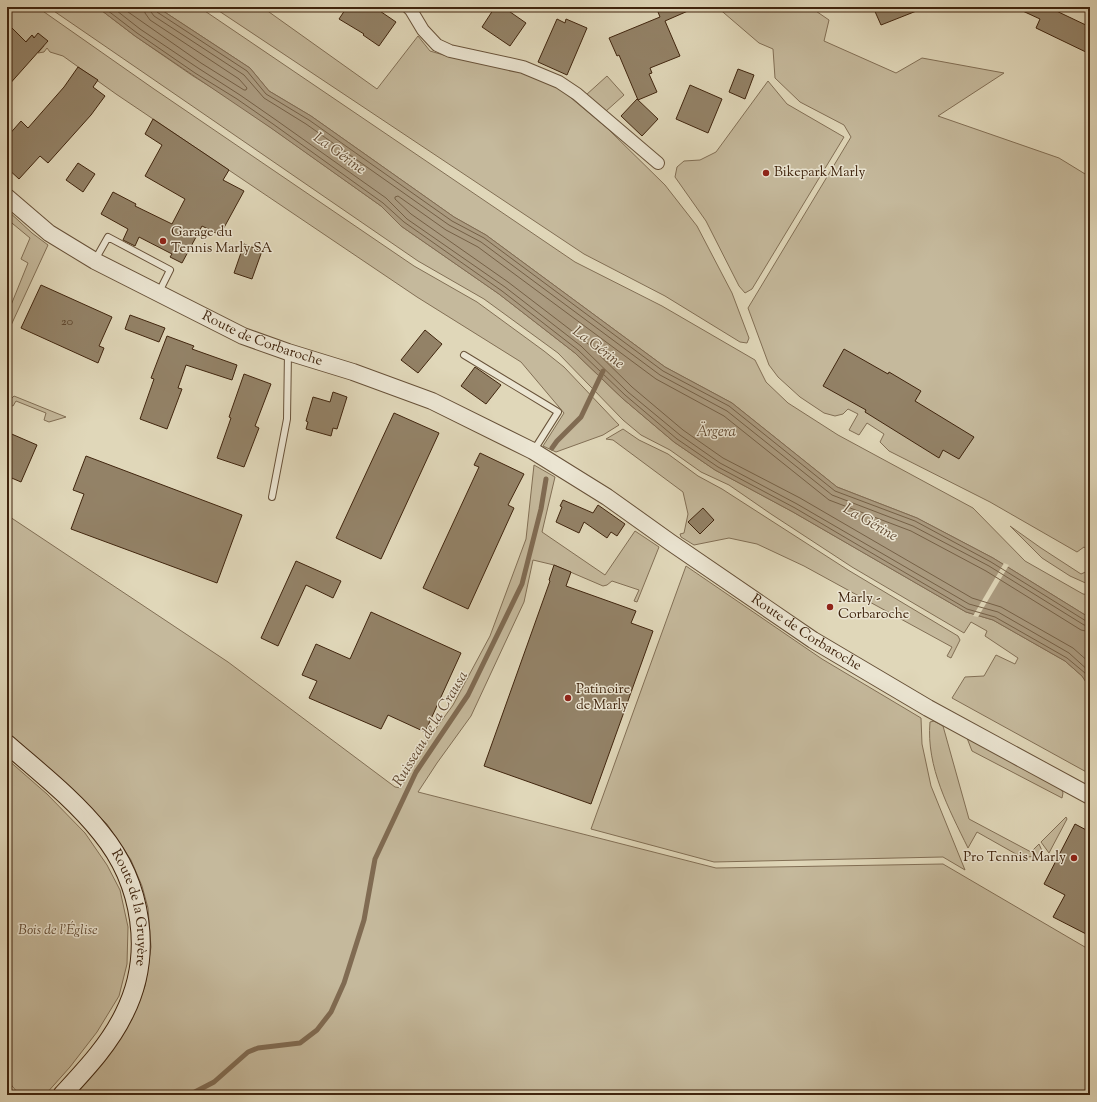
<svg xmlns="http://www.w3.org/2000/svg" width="1097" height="1102" viewBox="0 0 1097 1102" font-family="'Sorts Mill Goudy',serif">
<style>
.green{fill:#c5b99c;stroke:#826f55}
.water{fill:#aa9a7f;stroke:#806b52}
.pier{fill:#e0d7b9}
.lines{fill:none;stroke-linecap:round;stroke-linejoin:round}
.shore{stroke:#756046;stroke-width:1}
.stream{stroke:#806b52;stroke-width:5}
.building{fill:#938267;stroke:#40250e}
.service-casing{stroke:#685239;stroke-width:8}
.minor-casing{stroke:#685239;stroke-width:14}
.tertiary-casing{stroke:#685239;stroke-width:18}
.secondary-casing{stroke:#40250e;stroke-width:20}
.service{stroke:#ebe5d2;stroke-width:6}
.minor{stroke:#ebe5d2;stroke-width:12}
.tertiary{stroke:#ebe5d2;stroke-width:16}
.secondary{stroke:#ebe5d2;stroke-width:18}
.poi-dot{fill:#8f2418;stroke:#ebe5d2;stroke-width:1.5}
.labels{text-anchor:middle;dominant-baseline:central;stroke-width:3;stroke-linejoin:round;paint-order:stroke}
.number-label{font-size:12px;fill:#553c24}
.poi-label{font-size:14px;fill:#40250e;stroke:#ebe5d2;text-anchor:start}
.street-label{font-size:14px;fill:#40250e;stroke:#ebe5d2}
.park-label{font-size:14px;font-style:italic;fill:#614a32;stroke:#ebe5d2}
.water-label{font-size:15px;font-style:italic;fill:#604830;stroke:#ebe5d2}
</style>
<rect width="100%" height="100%" fill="#e0d7b9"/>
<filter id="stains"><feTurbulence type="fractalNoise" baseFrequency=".005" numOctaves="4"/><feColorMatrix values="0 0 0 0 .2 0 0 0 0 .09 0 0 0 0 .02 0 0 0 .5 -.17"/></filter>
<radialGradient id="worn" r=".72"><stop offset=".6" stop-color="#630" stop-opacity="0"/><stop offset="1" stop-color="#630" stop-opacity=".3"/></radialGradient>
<path class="green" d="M7,7H37L154,89L414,266L477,302L544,351L564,367L619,425L603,435L556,452L543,446L564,413L521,362L417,297L116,94L63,56L50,52L47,48L44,52L38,53L44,46L32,35L18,50L15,31L7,23Z
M48,7H97L135,36L193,76L235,102L381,206L401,226L499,294L575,353L622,398L674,442L715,470L793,512L966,612L993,620L1065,661L1082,676L1090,688V774L952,698L965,677L984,676L996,655L1015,664L1018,658L985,636L987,631L971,622L964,633L852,567L771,514L729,485L701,472L670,450L641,435L623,420L558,353L484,299L418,261Z
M157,7H199L575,262L662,306L755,360L766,382L788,403L838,435L973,508L1025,561L1083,594L1090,595V618L993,558L917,518L837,487L732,403L665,367L486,235L454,217L311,116L269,91L250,68Z
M213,7H262L377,89L418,36L430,51L447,56L522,72L558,87L608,129L665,185L697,226L732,293L749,338L747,343L740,342L665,296L584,254Z
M717,7H810L829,20L824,41L896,73L922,58L1004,73L938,116L1059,158L1090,177V551L1084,547L1077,552L990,502L889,451L880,442L884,434L867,423L859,435L849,430L858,414L848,409L843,414L835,416L824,413L800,397L778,377L769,365L748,308L851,137L844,125L800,102L775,78L773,49L759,43Z
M607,76L624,95L605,112L586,95Z
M768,81L787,104L844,137L752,289L745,293L739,286L706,221L675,177L677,167L684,161L700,160L716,152Z
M7,210L32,233L48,245L7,334V315L28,263L21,259L30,238L7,219Z
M14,396L66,417L49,422L44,420L46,413L16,401L13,406L7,404V399L10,400Z
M623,429L639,440L668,454L698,476L722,489L848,570L958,636L960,640L951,658L947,656L952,647L804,566L757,544L729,538L694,545L681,537L680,534L684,533L688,514L683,492L613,440L606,439Z
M534,465L555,477L542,532L605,575L635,531L659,547L637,602L634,601L639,590L612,581L607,585L603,586L554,565L533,560L524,602L471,716L437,763L418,792L716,868L943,864L1090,950V1095H73L111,1052L132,1019L145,986L151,947L148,908L142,886L131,860L107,824L75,792L7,734V515L228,662L395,787L401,788L418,753L453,705L490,636L526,539Z
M1010,526L1041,548L1081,574L1090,570V585L1070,576L1042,558Z
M686,566L822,659L921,718L922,744L931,786L965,870L943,857L714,862L591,829Z
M934,721L943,726L969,819L1031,852L1039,844L1043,853C1038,857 1030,856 1023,858L977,832L968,848C949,809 926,767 930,722Z
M967,738L1061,788L1063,793L1062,798L972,751Z
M7,759L47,794L85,833L107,865L120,890L128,927L127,964L119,996L97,1032L70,1067L45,1095H17L18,1093L7,1080Z
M1066,817L1067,819L1049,853L1041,842Z"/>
<path class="water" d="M97,7H157L250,68L269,91L311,116L454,217L486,235L665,367L732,403L837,487L917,518L993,558L1090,618V688L1082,676L1065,661L993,620L966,612L793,512L715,470L674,442L622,398L575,353L499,294L401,226L381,206L271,128L135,36Z"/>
<path class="pier" d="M1004,563L1009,565L978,617L973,616Z"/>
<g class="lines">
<path class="shore" d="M103,7L137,33L195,73L237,99L273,124L383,203L404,222L502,291L578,350L625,395L677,439L718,467L795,508L967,609L995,617L1067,658L1085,673L1090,681
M112,7L140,29L198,68L240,95L276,120L386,198L407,219L505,287L581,346L628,392L680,435L720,463L797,504L969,604L998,612L1069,653L1090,672
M121,7L201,63L244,90H246L247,88L239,79L150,20L145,13L144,7
M150,7L151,12L154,16L244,75L264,98L306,124L449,225L481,242L660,375L727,411L832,495L913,526L989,566L1084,625L1090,626
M155,7L157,12L247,71L266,94L309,120L452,221L484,238L663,371L729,406L835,491L915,521L991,562L1086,621H1090
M1090,632L1081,630L986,571L911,531L829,500L724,416L656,379L478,247L446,230L398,196L395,197V199L411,214L508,282L585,341L632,387L683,430L723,458L800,498L972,598L1001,607L1073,648L1090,663"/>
<path class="stream" d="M552,448L557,441L581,417L603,371
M189,1095L214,1082L248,1052L258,1048L300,1043L317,1030L331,1012L344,983L364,920L375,859L416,772L468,695L522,584L541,509L546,479"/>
</g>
<path class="building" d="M347,7H374L396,22L379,46L363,35L364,34L339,19Z
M495,7H503L526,23L510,46L482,27Z
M656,7H697L665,21L680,56L650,68L652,73L649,74L657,92L638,100L619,55L617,56L609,38L660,17Z
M873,7H924V8L881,25Z
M1014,7H1048L1090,27V54L1036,28L1040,19Z
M557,19L565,23L566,19L587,28L567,75L538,62Z
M7,23L26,42L32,35L34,38L38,33L48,41L7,87Z
M78,67L98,80L93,87L105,96L91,115L48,163L40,156L19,179L7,168V137L21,121L28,128L64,87Z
M738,69L754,75L745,99L729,92Z
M690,85L722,99L708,133L676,119Z
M637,99L658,119L642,136L621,116Z
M153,119L229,170L223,180L244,191L220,235L202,226L182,263L170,257L172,254L139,237L135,246L123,240L128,229L101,214L113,192L136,204L135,206L172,224L185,199L145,176L162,145L145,134Z
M78,163L95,174L83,192L66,180Z
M244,244L262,251L252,279L234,273Z
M41,285L112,317L99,346L104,348L98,363L21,328Z
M130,315L165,328L159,342L125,329Z
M425,330L442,344L418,373L401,360Z
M167,336L194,346L192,349L237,365L232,380L186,365L178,388L182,389L167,429L140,419L154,379L151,378Z
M844,349L888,374L889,372L921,391L915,401L974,437L959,459L943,450L939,458L865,412L866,410L823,386Z
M475,367L501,385L486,404L461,386Z
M244,374L271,384L255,426L259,428L244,467L217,458L231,418L229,417Z
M333,392L347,397L337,429L333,428L331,436L306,429L308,422L306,421L313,397L330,402Z
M394,413L439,433L381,559L336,538Z
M7,432L37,445L21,482L7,476Z
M480,453L524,474L508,505L514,508L468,609L423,588L479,467L474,465Z
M86,456L242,515L217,583L71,529L84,494L73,490Z
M563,500L593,513L598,505L625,524L617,536L611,532L607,538L584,522L579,533L556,522L562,507L560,506Z
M703,508L714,520L700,534L688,522Z
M296,561L341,581L333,598L306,585L278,646L261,638Z
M554,565L571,572L566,586L636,611L631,623L653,631L591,804L484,766L550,581L549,580Z
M371,612L461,653L425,732L388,715L381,729L309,698L317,681L302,675L316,644L350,659Z
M1075,824L1090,832V936L1053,917L1065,895L1044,884Z"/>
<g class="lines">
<g class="service-casing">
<path id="service" d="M95,260L108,237L170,270L159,292
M464,355L558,412L534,450
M272,497L287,419L288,352"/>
</g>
<g class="minor-casing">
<path id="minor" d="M408,7L411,10L423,30L437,45L450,51L523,67L559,82L577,94L658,163"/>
</g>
<g class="tertiary-casing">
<g id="tertiary">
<path id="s1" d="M7,197L49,233L95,261L243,336L288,352L353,372L432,401L533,451L607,497L670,542L813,640L928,708L1090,796"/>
</g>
</g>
<g class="secondary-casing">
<g id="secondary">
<path id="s2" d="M7,744C39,772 74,799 101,833C142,883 154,955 124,1014C109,1045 85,1070 62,1095"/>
</g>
</g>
<use href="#service" class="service"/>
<use href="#minor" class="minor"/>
<use href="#tertiary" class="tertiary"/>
<use href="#secondary" class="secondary"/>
</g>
<g class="poi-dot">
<circle cx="766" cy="173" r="4"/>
<circle cx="163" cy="241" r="4"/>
<circle cx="830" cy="607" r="4"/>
<circle cx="568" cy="698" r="4"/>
<circle cx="1074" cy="858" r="4"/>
</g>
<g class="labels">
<g class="number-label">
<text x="67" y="322">20</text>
</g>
<g class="poi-label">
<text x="774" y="173">Bikepark Marly</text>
<text x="171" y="233">Garage du<tspan x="171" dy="16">Tennis Marly SA</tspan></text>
<text x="838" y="599">Marly -<tspan x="838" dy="16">Corbaroche</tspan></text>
<text x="576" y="690">Patinoire<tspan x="576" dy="16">de Marly</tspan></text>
<text x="1066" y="858" text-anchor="end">Pro Tennis Marly</text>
</g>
<g class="street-label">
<text stroke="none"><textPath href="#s1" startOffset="294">Route de Corbaroche</textPath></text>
<text stroke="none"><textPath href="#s1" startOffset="916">Route de Corbaroche</textPath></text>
<text stroke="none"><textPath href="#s2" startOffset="212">Route de la Gruyère</textPath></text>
</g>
<g class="park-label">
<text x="58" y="931">Bois de l'Église</text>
</g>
<g class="water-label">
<text transform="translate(339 154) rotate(36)">La Gérine</text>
<text transform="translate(598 348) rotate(37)">La Gérine</text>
<text x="716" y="432">Ärgera</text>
<text transform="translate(870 523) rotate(30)">La Gérine</text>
<text transform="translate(431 729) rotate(-59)">Ruisseau de la Crausa</text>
</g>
</g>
<rect width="1097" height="1102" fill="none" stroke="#e0d7b9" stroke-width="24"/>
<rect x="8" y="8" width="1081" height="1086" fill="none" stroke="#40250e" stroke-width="2"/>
<rect x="12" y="12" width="1073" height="1078" fill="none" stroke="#40250e"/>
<rect width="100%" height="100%" filter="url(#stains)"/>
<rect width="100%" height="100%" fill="url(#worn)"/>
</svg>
